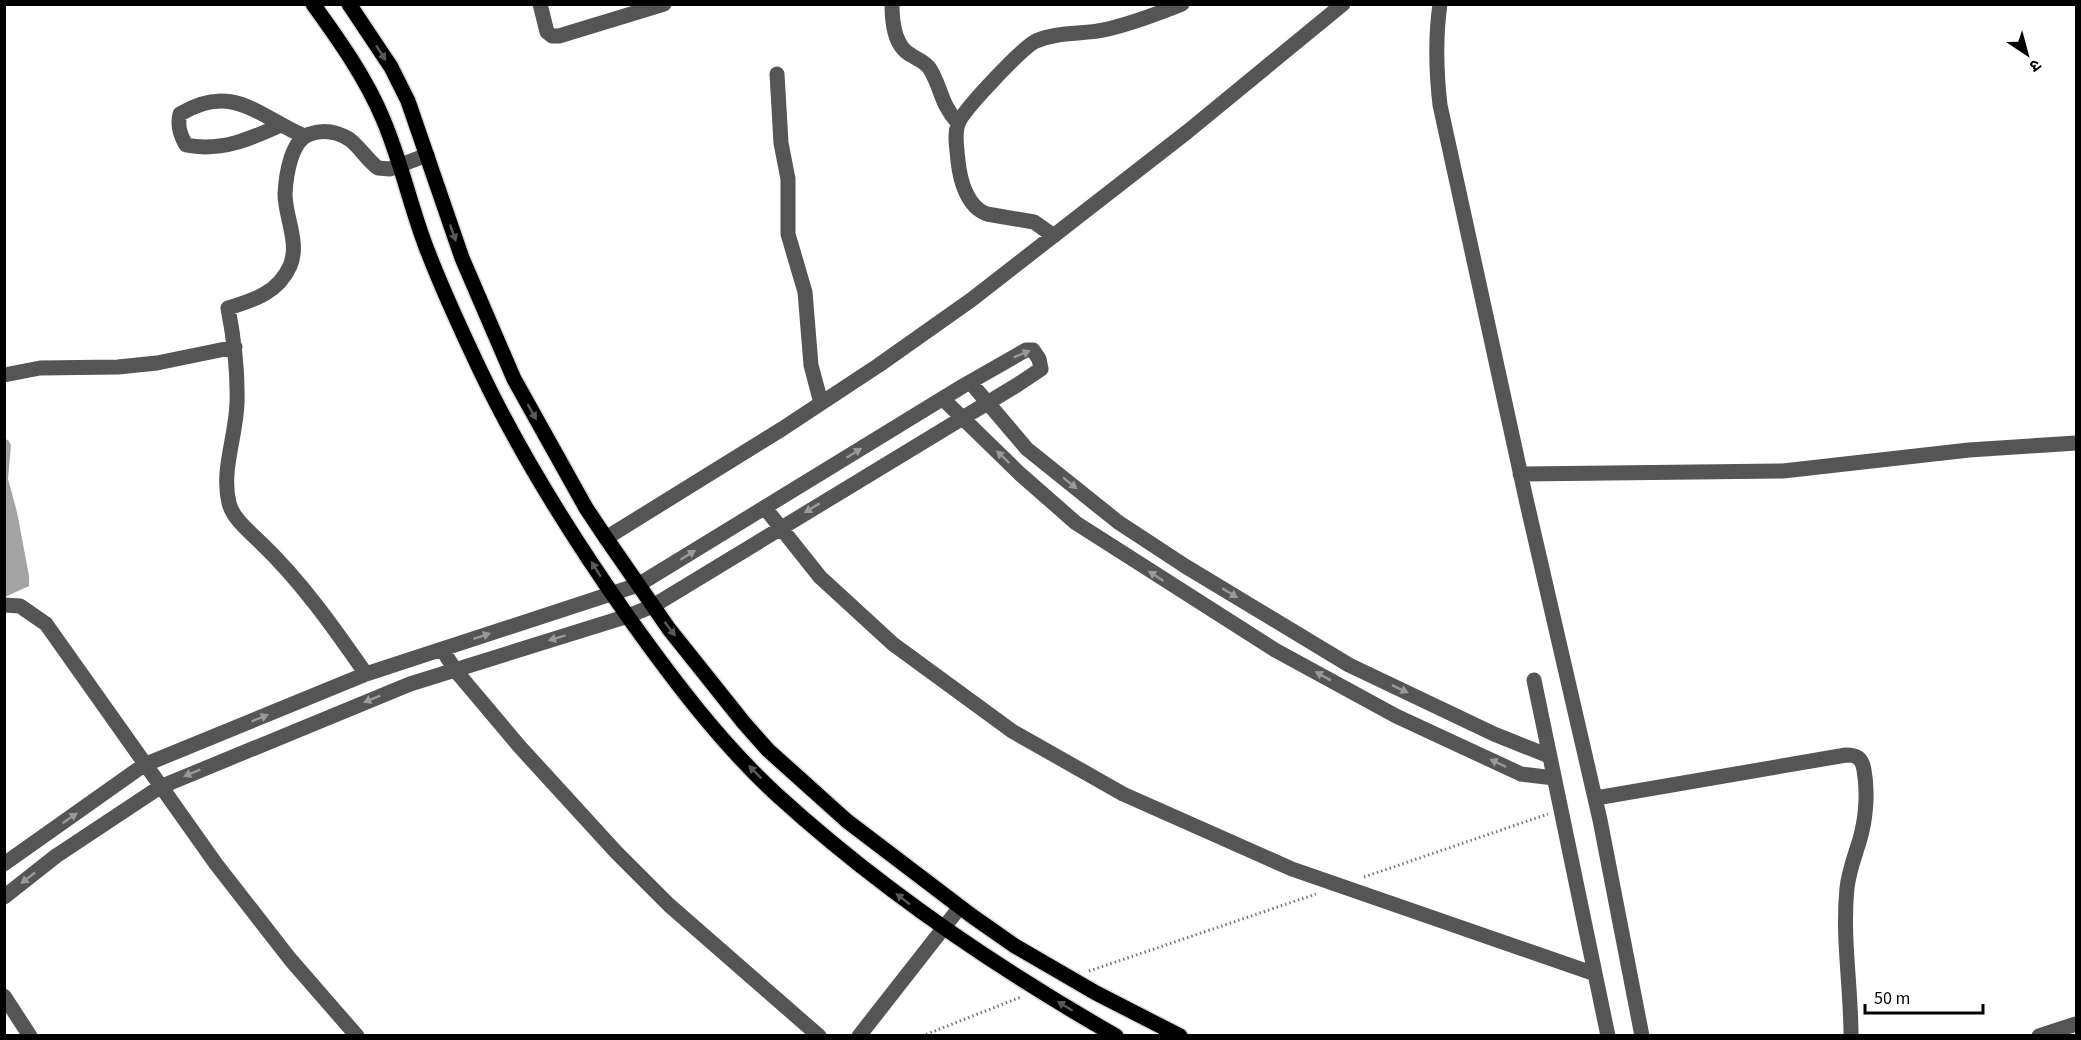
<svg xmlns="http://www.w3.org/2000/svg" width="2081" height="1040" viewBox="0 0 2081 1040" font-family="'Source Sans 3','Noto Sans Devanagari',sans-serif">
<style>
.water{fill:#a3a3a3}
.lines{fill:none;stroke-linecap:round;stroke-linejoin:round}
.major-casing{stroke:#dbdbdb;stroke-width:18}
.path{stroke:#777;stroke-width:3;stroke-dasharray:1.5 3;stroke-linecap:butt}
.minor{stroke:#555;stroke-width:15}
.major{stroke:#000;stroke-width:15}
.oneway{fill:#595959}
.oneway2{fill:#999}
</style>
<rect width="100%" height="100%" fill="#fff"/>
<path class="water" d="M4,439L8,440L11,445L8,479L17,512L29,576V586L5,597Z"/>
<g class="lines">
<g class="major-casing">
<path id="major" d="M313,4C339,40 366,78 383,119C401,161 410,205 426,247C442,289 461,330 480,370C522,458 574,540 629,618C674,681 720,742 776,794C879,888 995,967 1116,1036
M349,4L391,67L408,101L462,258L514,379L586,508L606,538L669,629L744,723L768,750L847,821L972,916L1015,946L1096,993L1180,1036"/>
</g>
<path class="path" d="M1364,877L1548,814
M1089,971L1316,894
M922,1036L1021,997"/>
<path class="minor" d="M540,4L547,32L552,36H559L664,4
M892,4C892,22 894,46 911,55C918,60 925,61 930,69C942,89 940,103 958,123
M1440,4C1435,39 1436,70 1440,105L1526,499L1600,820L1642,1036
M777,74L781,143L788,179V234L805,292L811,365L821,403
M281,125C250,139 221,152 186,145C180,135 177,126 180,114C232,82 258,116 304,136
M1054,236L1034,222L987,214C967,207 960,180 958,161C957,149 954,135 958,124C962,111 1023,47 1036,41C1059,31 1084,35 1108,29C1133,23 1157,14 1182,4
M4,375L40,368L118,367L157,363L235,347
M970,382L1027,449L1118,522L1185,566L1349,665L1494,734L1549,756
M943,399L1020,474L1076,523L1275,650L1396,716L1521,774L1554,778
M1520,474L1783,471L1969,450L2076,443
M765,508L820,577L893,644L1012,731L1123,794L1292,869L1595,974
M606,538L782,429L879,365L971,300L1187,132L1343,4
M4,605L20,606L46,624L216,864L290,959L357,1036
M442,649L455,670L520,747L616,852L669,905L819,1036
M366,674C334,628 301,581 260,542C249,531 233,519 229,503C221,470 236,437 237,403C238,371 234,339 228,308C254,300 278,293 290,266C300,243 285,217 285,194C286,175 291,140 310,134C324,129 336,131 349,139C360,147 367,160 378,168L390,169L427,155
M1534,680L1608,1036
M1596,798L1846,755C1857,755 1862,758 1864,770C1868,792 1866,818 1860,839C1855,856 1849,870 1847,888C1842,937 1851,986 1851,1036
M4,864L144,765L366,674L638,585L963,386L1026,350H1033L1039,359L1041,369L1017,385L653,606L628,616L410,684L160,787L56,856L4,897
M4,996L30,1036
M859,1036L960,907
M2039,1036L2076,1024"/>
<use href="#major" class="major"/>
</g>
<defs><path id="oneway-solid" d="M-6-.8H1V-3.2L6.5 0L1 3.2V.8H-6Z" transform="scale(1.5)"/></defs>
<g class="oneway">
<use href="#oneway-solid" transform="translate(381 53) rotate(57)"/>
<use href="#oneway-solid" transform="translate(453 233) rotate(71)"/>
<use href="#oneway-solid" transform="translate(532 412) rotate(61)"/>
<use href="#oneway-solid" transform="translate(596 569) rotate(-123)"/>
<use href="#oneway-solid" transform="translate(670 629) rotate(53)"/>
<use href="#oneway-solid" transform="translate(755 772) rotate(-135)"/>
<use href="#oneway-solid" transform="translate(903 899) rotate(-142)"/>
<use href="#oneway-solid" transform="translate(1065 1006) rotate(-148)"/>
</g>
<g class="oneway2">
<use href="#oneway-solid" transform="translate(1022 354) rotate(-22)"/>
<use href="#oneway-solid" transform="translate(854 453) rotate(-32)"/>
<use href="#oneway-solid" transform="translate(1003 457) rotate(-136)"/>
<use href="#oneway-solid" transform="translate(1070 483) rotate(39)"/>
<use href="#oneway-solid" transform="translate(812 508) rotate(149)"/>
<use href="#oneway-solid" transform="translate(688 555) rotate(-32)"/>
<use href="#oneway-solid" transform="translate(1156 576) rotate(-147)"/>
<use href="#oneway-solid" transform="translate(1230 593) rotate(31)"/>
<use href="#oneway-solid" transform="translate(482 636) rotate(-18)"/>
<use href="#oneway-solid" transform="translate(557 638) rotate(163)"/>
<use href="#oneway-solid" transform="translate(1323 676) rotate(-151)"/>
<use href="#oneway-solid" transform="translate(1400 689) rotate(25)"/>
<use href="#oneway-solid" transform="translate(372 699) rotate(158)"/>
<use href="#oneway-solid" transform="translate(260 718) rotate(-22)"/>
<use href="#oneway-solid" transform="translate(1498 763) rotate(-155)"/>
<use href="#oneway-solid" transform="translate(192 773) rotate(158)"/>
<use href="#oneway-solid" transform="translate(70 818) rotate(-35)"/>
<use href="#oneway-solid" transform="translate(28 878) rotate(142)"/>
</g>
<rect width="2081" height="1040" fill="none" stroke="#000000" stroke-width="12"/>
<g transform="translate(2027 54) rotate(144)" stroke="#ffffff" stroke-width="4.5" paint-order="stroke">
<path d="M0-4.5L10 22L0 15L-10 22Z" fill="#000000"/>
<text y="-9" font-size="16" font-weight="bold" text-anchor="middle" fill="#000000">उ</text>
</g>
<path d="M1865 1004v9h118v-9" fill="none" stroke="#000000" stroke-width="3"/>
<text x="1874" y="1004" font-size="18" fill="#000000" stroke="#ffffff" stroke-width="4.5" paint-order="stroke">50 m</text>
</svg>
